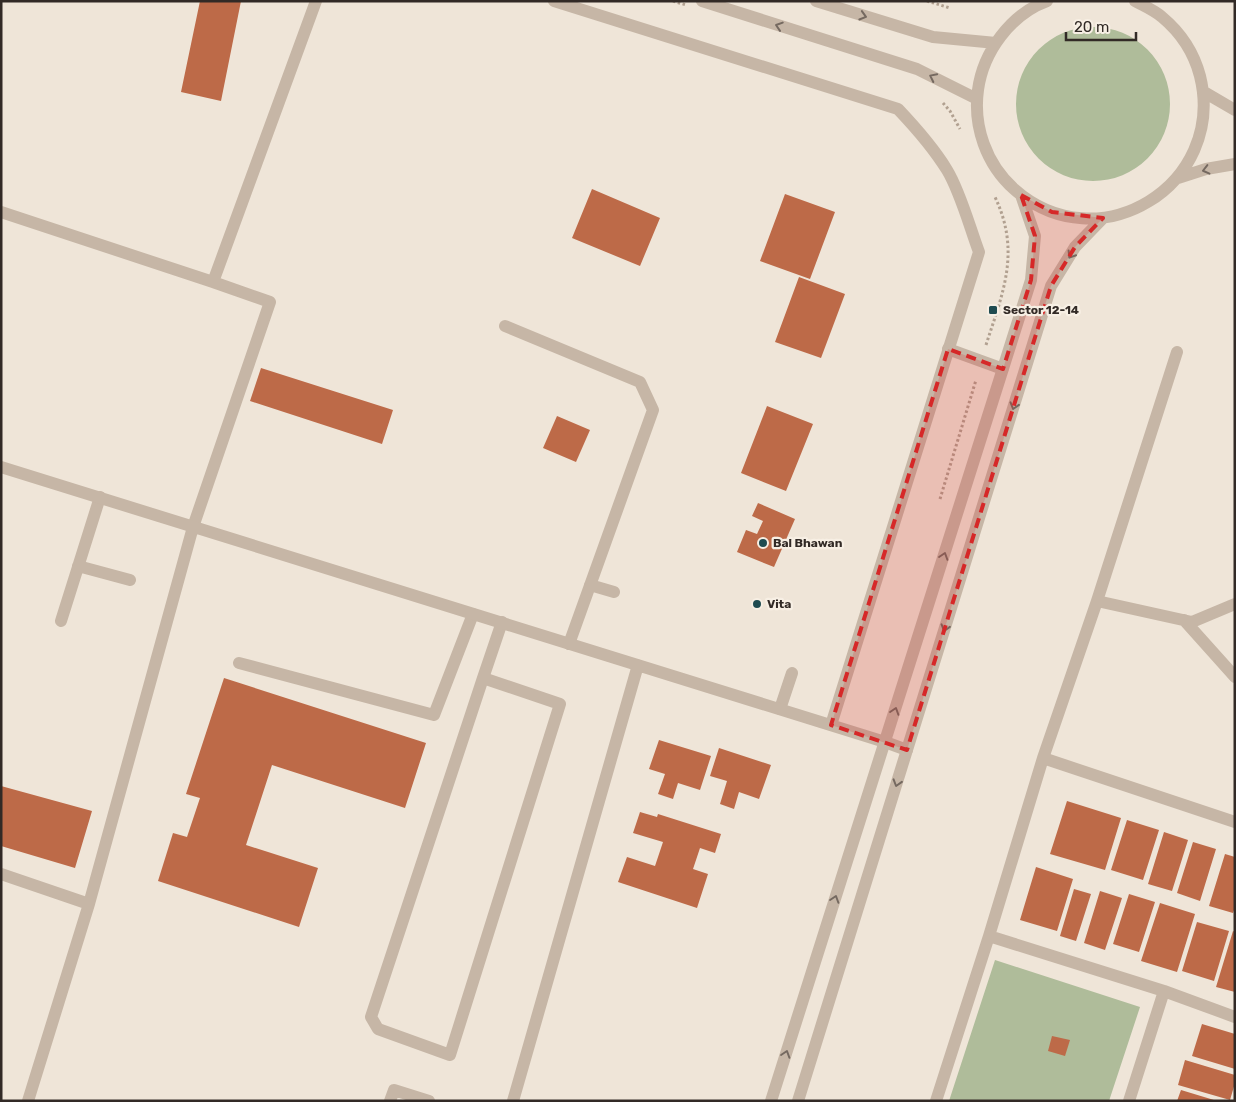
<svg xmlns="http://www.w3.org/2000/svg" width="1236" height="1102" viewBox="0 0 1236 1102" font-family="Rubik,sans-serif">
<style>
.green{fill:#afbc9a}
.building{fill:#bd6a48}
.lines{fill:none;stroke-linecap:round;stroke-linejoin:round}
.path{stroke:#b1a090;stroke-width:3;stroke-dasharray:2.5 2.5;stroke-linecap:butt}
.service{stroke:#c6b6a6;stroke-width:12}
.minor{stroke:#c6b6a6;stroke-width:12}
.tertiary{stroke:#c6b6a6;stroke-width:12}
.oneway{stroke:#756960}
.marked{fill:#d62828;fill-opacity:0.2;stroke:#d62828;stroke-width:4;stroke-dasharray:10 6;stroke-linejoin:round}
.poi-dot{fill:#1f4b50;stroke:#f7efe4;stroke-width:2}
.labels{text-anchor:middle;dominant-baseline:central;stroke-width:4.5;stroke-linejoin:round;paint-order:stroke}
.poi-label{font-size:12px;font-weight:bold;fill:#322a26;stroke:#f7efe4;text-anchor:start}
</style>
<rect width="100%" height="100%" fill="#efe5d8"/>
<path class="green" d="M1016 104a77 77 0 1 1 154 0a77 77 0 1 1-154 0Z
M995,960L1140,1007L1109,1101H949Z"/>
<path class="building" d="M200,1H241L221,101L181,92Z
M592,189L660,218L640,266L572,238Z
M785,194L835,212L810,279L760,261Z
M799,277L845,294L821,358L775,342Z
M261,368L393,410L382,444L250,401Z
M767,406L813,424L786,491L741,473Z
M557,416L590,430L576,462L543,448Z
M758,503L795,519L774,567L737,552L746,530L757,534L763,521L752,516Z
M224,678L426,743L405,808L272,765L246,845L318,868L299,927L158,881L173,833L187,837L200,798L186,794Z
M659,740L711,756L700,790L678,783L673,799L658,794L665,774L649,769Z
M719,748L771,765L759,799L739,792L734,809L720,804L727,781L710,776Z
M1,786L92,811L75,868L1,846Z
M1067,801L1121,818L1105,870L1050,854Z
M640,812L657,817L658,814L721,834L715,853L700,848L693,869L708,874L697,908L618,882L627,857L655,866L663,842L633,833Z
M1127,820L1159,830L1143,880L1111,870Z
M1164,832L1188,840L1172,891L1148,884Z
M1193,842L1216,849L1200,901L1177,893Z
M1225,854L1235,857V907L1233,913L1209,906Z
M1036,867L1073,879L1057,931L1020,920Z
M1074,889L1091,894L1076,941L1060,936Z
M1100,891L1122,898L1105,950L1084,943Z
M1129,894L1155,902L1139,952L1113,944Z
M1160,903L1195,914L1177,972L1141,961Z
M1197,922L1229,931L1214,981L1182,971Z
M1233,931L1235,932V992L1216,987Z
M1202,1024L1235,1034V1069L1192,1056Z
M1052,1036L1070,1040L1065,1056L1048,1051Z
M1185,1060L1235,1075V1083L1230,1100L1178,1085Z
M1181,1090L1214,1100V1101H1177Z"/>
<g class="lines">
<path class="path" d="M673,1L686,5
M927,1L950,8
M943,103L950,111L960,129
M986,345C1003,292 1021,252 995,197
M940,499L976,380"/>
<path class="service" d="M1,212L213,282L316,1
M505,326L640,382L653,410L569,644
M193,527L270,302L213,282
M78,566L130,580
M590,585L614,592
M61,621L100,497
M239,663L434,715L473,614
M483,678L560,704L450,1055L378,1029L371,1017L483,678L502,622
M780,709L792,673"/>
<path class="minor" d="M554,1L898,109C916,128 933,147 947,170C960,191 970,228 979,252L831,725
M1,467L885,742L907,750
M1097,601L1192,622L1235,604
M1184,620L1235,677
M1043,758L1235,822
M1,874L89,904L193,527
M989,936L1164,991L1235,1017
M28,1101L89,904
M390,1101L394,1090L429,1101
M513,1101L638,665
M936,1101L989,936L1043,758L1097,601L1177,352
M1129,1101L1164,991"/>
<path class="tertiary" d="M702,1L917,69L977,99
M816,1L933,37L996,43
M1047,1C1011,14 983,52 978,90C973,126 986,164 1014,189C1098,264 1227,185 1200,76C1194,53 1180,32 1162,17C1154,10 1144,6 1135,1
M1204,92L1235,110
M1178,178L1206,169L1235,164
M948,349L1003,369
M771,1101L1031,280L1035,236L1021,195
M798,1101L1051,286L1075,247L1103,218"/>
</g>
<defs><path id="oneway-chevron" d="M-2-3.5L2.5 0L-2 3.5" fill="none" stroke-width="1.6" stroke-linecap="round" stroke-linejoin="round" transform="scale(1.25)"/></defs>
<g class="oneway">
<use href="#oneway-chevron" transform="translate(863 16) rotate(17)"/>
<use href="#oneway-chevron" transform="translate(779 26) rotate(-162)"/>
<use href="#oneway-chevron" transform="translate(933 77) rotate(-154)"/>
<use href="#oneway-chevron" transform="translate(1206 170) rotate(166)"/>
<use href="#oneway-chevron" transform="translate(1071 255) rotate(122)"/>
<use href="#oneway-chevron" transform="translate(1014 406) rotate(107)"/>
<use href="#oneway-chevron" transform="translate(944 556) rotate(-72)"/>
<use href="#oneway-chevron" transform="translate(945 628) rotate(107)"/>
<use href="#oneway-chevron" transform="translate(895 711) rotate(-72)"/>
<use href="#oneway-chevron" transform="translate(897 783) rotate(107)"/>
<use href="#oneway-chevron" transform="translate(835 899) rotate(-72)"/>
<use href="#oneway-chevron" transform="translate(786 1054) rotate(-72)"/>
</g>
<path class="marked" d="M1021,195L1052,212L1103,218L1075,247L1051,286L907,750L831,725L948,349L1003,369L1031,280L1035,236Z"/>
<g class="poi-dot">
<rect x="988" y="305" width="10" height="10" rx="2.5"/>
<circle cx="763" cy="543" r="5"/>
<circle cx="757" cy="604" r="5"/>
</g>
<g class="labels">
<g class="poi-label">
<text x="1003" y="310">Sector 12-14</text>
<text x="773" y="543">Bal Bhawan</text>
<text x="767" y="604">Vita</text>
</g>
</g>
<rect width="1236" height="1102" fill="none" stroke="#322a26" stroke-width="5"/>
<path d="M1066 32v8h70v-8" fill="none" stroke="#322a26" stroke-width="2.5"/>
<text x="1074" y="32" font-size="15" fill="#322a26" stroke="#f7efe4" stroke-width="4" paint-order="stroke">20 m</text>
</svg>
